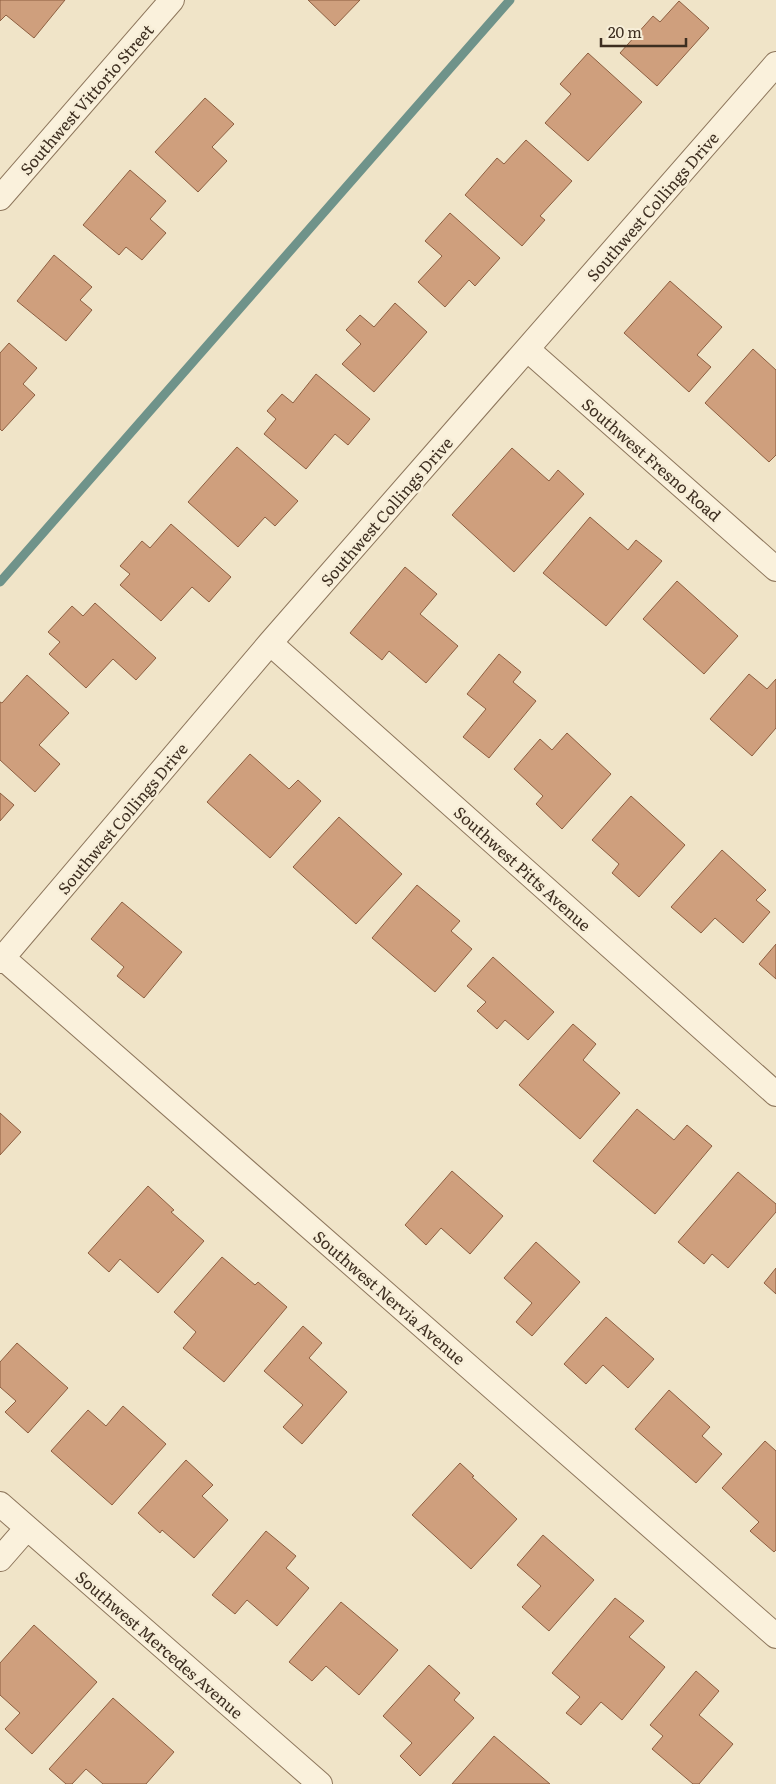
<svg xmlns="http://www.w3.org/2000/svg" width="776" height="1784" viewBox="0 0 776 1784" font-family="Literata,serif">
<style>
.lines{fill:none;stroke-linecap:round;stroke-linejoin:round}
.stream{stroke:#6f938a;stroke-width:9}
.building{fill:#cf9f7d;stroke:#8d5f41}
.street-casing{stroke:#8d765c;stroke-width:26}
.street{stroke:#faf1dc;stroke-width:24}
.labels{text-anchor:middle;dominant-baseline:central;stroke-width:5;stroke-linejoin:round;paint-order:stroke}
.street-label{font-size:16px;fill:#3d2e20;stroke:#f7eed8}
</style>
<rect width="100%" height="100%" fill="#f0e4c8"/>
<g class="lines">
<path class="stream" d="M0,582L510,0"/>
</g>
<path class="building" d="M0,0H65L34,38L6,15L0,21Z
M308,0H360L335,26Z
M679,1L709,28L657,86L620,53L653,16L660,22Z
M588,53L642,102L588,161L545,123L571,94L560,84Z
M205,98L234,124L212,147L227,161L198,192L155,152Z
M526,140L572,181L540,216L545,220L522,246L465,195L497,158L504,164Z
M130,170L166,201L150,219L166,233L142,260L126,247L119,255L83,225Z
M450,213L500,258L475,286L469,280L445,307L418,282L442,256L425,241Z
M54,255L92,287L80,300L92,310L66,341L17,301Z
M670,281L722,327L697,355L711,367L689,392L624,333Z
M395,303L427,332L374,392L342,364L361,344L346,330L360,315L374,327Z
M9,343L37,368L23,384L35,395L2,431L0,429V353Z
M753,349L776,370V455L769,462L705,403Z
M316,374L370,419L348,445L335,434L306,469L264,434L276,419L267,411L282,394L293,403Z
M237,447L298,501L275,526L265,517L238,547L188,502Z
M512,448L549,481L558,470L584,494L514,572L452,515Z
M590,517L628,550L636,540L662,561L606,626L543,573Z
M171,524L231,577L209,602L192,587L161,621L120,585L130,574L120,566L142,541L150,548Z
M405,567L437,594L420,614L458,646L426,683L389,651L382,660L350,633Z
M677,581L738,636L704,674L643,619Z
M95,603L156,658L136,680L113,659L86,688L49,654L60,642L48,632L72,606L83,616Z
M499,654L521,672L513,682L536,701L489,758L463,737L486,709L467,694Z
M749,674L767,689L776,679V728L752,756L710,719Z
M27,675L69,713L39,745L60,764L35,792L0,760V702L2,703Z
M567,733L611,774L562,829L536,804L543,796L514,769L540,739L552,750Z
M250,754L289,789L298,780L321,801L270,858L207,802Z
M0,793L14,805L0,821Z
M631,796L685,845L639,897L612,873L619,864L592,840Z
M339,817L402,874L356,924L293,867Z
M722,850L766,890L756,900L770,912L743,943L715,918L701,933L671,907Z
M417,885L460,921L451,931L472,949L435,992L372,938Z
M122,902L182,952L144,998L117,976L124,967L91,939Z
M776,944V979L759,964Z
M493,957L554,1012L528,1040L505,1020L497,1029L477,1011L486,1002L467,986Z
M573,1024L596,1044L583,1060L620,1093L580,1139L519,1085Z
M637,1109L674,1140L687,1125L712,1146L655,1214L593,1161Z
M0,1113L21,1132L0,1155Z
M452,1171L503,1216L470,1254L441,1228L426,1245L405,1225Z
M738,1172L776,1204V1212L728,1268L712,1254L704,1264L678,1242Z
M148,1186L174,1210L171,1212L204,1241L158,1293L120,1259L109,1272L88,1253Z
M536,1242L580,1282L532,1336L516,1322L532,1303L504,1278Z
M222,1257L255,1285L258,1282L287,1307L224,1382L183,1348L196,1332L174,1312Z
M776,1268V1294L764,1283Z
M606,1317L654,1359L628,1388L603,1365L586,1384L564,1364Z
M303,1326L322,1343L309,1358L347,1392L302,1444L283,1427L303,1405L264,1371Z
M17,1343L68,1388L28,1433L5,1412L16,1401L0,1387V1362Z
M669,1390L710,1427L702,1436L722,1454L696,1483L635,1429Z
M123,1406L166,1444L112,1505L51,1451L88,1410L106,1426Z
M765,1441L776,1451V1550L774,1552L750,1531L759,1522L722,1488Z
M186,1460L213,1485L202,1496L228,1520L194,1558L162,1530L160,1533L138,1513Z
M460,1463L474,1476L472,1477L517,1519L471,1569L412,1515Z
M266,1531L296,1556L286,1568L309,1588L277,1626L247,1600L235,1614L212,1595Z
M543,1535L594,1580L549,1631L522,1607L541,1586L517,1565Z
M615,1598L644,1621L629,1637L665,1667L622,1720L601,1702L581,1725L566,1713L580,1697L552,1673Z
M341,1602L398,1650L359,1695L326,1666L312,1681L289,1662Z
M34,1625L97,1682L32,1754L5,1729L20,1713L0,1695V1663Z
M429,1665L460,1693L454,1700L474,1718L420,1776L400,1756L412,1743L383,1716Z
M696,1671L719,1691L699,1715L733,1744L699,1784H693L652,1749L663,1736L650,1725Z
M113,1698L174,1752L146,1784H103L86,1769L72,1784H66L49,1769Z
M494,1736L550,1784H452Z"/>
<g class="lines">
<g class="street-casing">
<path id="street" d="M0,198L172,0
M527,349L776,569
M270,643L776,1094
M3,958L776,1636
M0,961L270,643L776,64
M0,1504L320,1784
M0,1559L27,1528"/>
</g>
<use href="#street" class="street"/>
</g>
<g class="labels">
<g class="street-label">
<text transform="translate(86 99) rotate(-49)">Southwest Vittorio Street</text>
<text transform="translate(652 206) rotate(-49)">Southwest Collings Drive</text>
<text transform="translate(652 459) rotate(41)">Southwest Fresno Road</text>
<text transform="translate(386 511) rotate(-49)">Southwest Collings Drive</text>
<text transform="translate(122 818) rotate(-50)">Southwest Collings Drive</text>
<text transform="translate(523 868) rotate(42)">Southwest Pitts Avenue</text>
<text transform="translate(390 1297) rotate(41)">Southwest Nervia Avenue</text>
<text transform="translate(160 1644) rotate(41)">Southwest Mercedes Avenue</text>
</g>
</g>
<path d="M601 38v8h85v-8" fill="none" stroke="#3d2e20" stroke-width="2.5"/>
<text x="608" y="38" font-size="15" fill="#3d2e20" stroke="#f7eed8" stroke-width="4" paint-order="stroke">20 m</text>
</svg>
